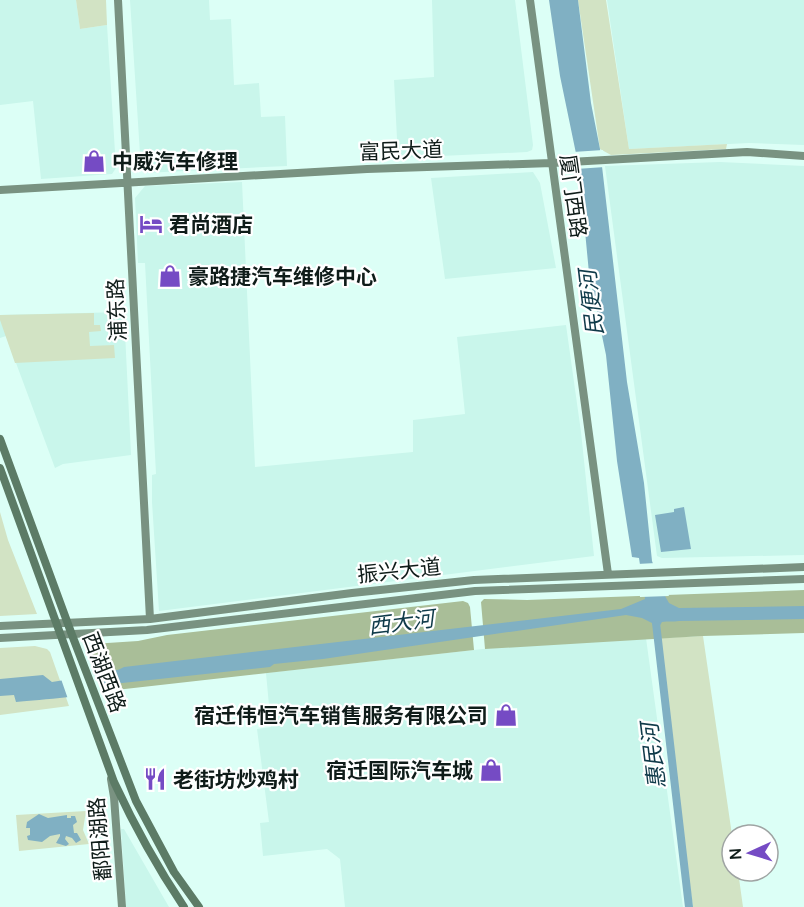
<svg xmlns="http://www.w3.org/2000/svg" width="804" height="907" viewBox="0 0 804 907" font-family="Manrope,'Noto Sans SC',sans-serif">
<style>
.built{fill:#c9f6eb}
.green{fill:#d2e3c4}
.forest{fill:#a9be98}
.water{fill:#80b0c3}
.pier{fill:#dcfff6}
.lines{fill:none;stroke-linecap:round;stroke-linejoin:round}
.river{stroke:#80b0c3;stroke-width:8}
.secondary{stroke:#799281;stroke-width:8}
.primary{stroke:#5c7b66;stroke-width:8}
.labels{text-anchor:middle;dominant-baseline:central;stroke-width:4.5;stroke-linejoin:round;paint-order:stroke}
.street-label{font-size:21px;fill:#0f1c19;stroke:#fff}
.poi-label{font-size:21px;font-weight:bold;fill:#0f1c19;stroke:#fff;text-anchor:start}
.water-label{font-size:22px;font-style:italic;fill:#0f3a49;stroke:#fff}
</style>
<rect width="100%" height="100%" fill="#dcfff6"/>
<path class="built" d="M0,0H76L80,29L107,25L116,168L112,174L41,179L33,101L0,105Z
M130,0H209L210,20L231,19L234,85L259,83L261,117L285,116L287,166L144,173L141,169Z
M432,0H515L533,145L532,150L527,152L398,158L394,80L434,77Z
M607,0H804V145L749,143L629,149Z
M720,162L804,166V555L662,558L657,556L605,166Z
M533,172L540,183L556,268L445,279L431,178Z
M242,182L255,467L413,452V420L465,414L457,337L566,325L581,432L594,556L159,611L152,502V475L156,474L145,263H138L135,198L145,186Z
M124,312L131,455L63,464L55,468L6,336L0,338V315Z
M645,631L683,907H345L340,859L327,849L263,856L260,823L269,822L257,729L271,727L266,673Z
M121,829H124L169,907H126Z"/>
<path class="green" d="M76,0H106L107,25L80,29Z
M578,0H606L629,149L727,144L726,149L611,155L600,149Z
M94,313V325H100L101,331L89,332L90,346L114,345L115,358L15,363L0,320V315Z
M0,512L8,540L37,614L0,616Z
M703,636L732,835V871H738L743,907H693L689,880L659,638Z
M35,646L47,649L50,652L69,706L0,715V648Z
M86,811L83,830L89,844L19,851L16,815Z"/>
<path class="forest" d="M804,590V633L703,636L485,649L481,602L484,599L527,600Z
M463,601L468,603L470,607L474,650L107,691L89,647L92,644L138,641L167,635Z"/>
<path class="water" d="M549,0H578L591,103L600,149L627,382L644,483L652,561L665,596L669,603L679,608L804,606V619L679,621C673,622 668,621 662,622L656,632L652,623L642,618L626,615L323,659L274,664L270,667L113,684C93,698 42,699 16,702L14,695L0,696V679L43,675L52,682L102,674C110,670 116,672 124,667L621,609L645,599L639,558L632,557L617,461L606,355L589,273L579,168L560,76Z
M684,507L691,549L661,552L655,515L674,512V509Z
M39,814L48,818L67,815V818H71V816H75L77,822L73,825L74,833H77L81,840L76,843L72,838L66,836L65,839L69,844L66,846L56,843L60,836V834L50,836L42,842L28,840L27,836L30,835V828H26L27,822Z"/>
<path class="pier" d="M603,150L605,167L576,169L573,152Z
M656,563L669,596L640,597L637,564Z
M98,672L106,692L68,699L61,679Z"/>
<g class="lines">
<path class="river" d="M656,623L689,907"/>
<path class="secondary" d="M118,0L150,619
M530,0L608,574
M0,190L367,169L552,163L747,152L804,156
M0,626L150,619L352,593L474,580L804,567
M0,638L147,630L475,591L804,579
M111,779L114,797L122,907"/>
<path class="primary" d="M0,439L72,635L136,801L174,872L199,907
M0,468L114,782C134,825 157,867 184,907"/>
</g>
<defs>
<g id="shop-bare" transform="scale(1.8)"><path d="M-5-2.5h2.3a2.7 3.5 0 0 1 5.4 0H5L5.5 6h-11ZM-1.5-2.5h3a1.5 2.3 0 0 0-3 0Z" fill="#754bc4" stroke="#fff" stroke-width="2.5" paint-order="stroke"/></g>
<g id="hotel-bare" transform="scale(1.8)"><path d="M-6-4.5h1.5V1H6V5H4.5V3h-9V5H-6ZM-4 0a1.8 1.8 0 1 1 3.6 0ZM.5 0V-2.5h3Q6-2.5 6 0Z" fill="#754bc4" stroke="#fff" stroke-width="2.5" paint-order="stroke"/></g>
<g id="restaurant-bare" transform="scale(1.8)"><path d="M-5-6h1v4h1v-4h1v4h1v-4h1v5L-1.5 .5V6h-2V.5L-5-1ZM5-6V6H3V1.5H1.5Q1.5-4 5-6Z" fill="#754bc4" stroke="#fff" stroke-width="2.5" paint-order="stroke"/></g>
</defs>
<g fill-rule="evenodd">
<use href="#shop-bare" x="94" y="161"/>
<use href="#hotel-bare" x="151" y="224"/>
<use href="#shop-bare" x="170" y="276"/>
<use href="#shop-bare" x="506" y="715"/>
<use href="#shop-bare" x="491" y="770"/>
<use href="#restaurant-bare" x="155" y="779"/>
</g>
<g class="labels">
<g class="street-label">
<text transform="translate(401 150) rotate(-2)">富民大道</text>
<text transform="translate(574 196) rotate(82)">厦门西路</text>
<text transform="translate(116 310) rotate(-93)">浦东路</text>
<text transform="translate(399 570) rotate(-6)">振兴大道</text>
<text transform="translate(105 672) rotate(69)">西湖西路</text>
<text transform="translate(99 839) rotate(-95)">鄱阳湖路</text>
</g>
<g class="poi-label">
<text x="112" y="161">中威汽车修理</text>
<text x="169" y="224">君尚酒店</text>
<text x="188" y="276">豪路捷汽车维修中心</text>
<text x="488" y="715" text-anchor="end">宿迁伟恒汽车销售服务有限公司</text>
<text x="473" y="770" text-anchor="end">宿迁国际汽车城</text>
<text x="173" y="779">老街坊炒鸡村</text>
</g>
<g class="water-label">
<text transform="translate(591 303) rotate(-97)">民便河</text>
<text transform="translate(401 622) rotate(-7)">西大河</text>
<text transform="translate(653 756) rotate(-97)">惠民河</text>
</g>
</g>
<g transform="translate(750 853) rotate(266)"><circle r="28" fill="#ffffff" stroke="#9fa4a3" stroke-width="1.5"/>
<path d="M0-4.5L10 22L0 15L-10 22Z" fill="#754bc4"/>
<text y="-9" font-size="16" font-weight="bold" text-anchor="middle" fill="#0f1c19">N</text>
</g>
</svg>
